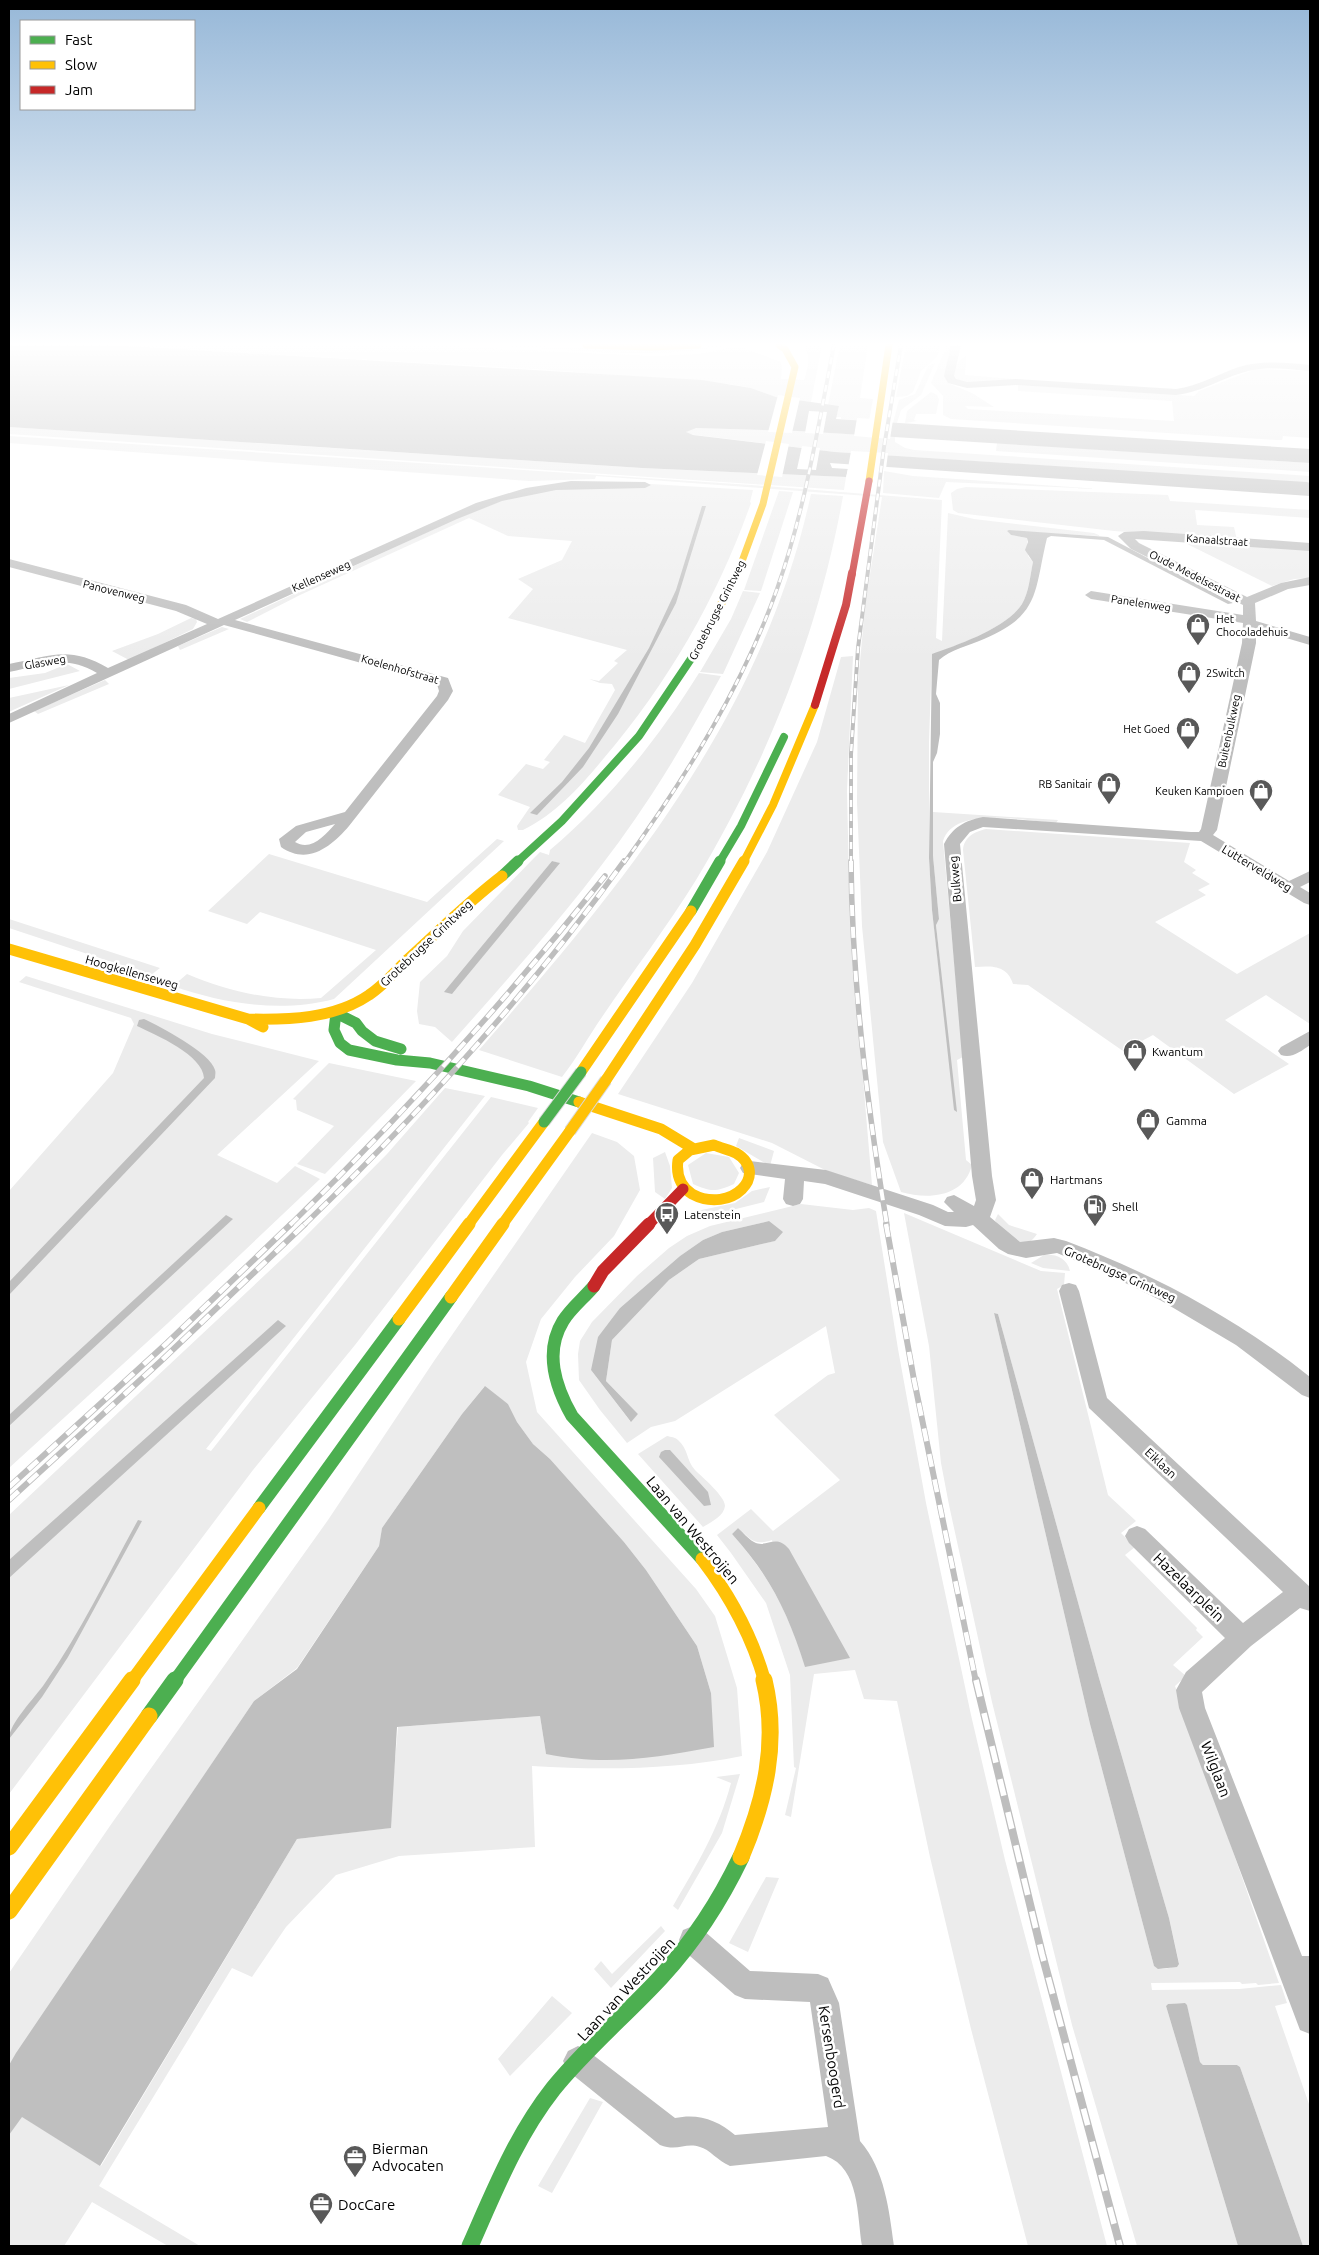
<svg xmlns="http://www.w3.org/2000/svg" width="1319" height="2255" viewBox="0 0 1319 2255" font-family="Ubuntu,sans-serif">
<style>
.green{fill:#ececec;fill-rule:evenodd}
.water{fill:#bfbfbf}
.pier{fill:#fff}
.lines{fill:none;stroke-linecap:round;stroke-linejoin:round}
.street{fill:#bebebe;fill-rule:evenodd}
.fast-far3{stroke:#4caf50;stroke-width:8}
.fast-far2{stroke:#4caf50;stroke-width:11}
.fast-far1{stroke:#4caf50;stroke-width:13}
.fast{stroke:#4caf50;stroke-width:17}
.slow-far4{stroke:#ffc107;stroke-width:7}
.slow-far3{stroke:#ffc107;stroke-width:8}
.slow-far2{stroke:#ffc107;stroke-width:11}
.slow-far1{stroke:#ffc107;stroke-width:13}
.slow{stroke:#ffc107;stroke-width:17}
.jam-far3{stroke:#c62828;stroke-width:7}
.jam-far2{stroke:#c62828;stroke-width:8}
.jam-far1{stroke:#c62828;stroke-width:11}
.jam{stroke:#c62828;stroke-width:13}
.rail-far3-casing{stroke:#bebebe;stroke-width:4}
.rail-far2-casing{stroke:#bebebe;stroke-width:5.5}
.rail-far1-casing{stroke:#bebebe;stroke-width:6}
.rail-casing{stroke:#bebebe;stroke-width:8}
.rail-far3{stroke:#fff;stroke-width:2.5;stroke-dasharray:7;stroke-linecap:butt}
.rail-far2{stroke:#fff;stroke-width:4;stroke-dasharray:11;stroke-linecap:butt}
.rail-far1{stroke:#fff;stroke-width:4.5;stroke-dasharray:13;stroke-linecap:butt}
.rail{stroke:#fff;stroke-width:5.5;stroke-dasharray:17;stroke-linecap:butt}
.fast-bridge-casing{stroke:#dbdbdb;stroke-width:13;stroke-linecap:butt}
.slow-bridge-casing{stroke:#dbdbdb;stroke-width:13;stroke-linecap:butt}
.fast-bridge{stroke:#4caf50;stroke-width:11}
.slow-bridge{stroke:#ffc107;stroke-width:11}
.labels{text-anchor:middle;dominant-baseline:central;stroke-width:5;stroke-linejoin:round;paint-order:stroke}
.far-street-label{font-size:11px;fill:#000;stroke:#fff}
.far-poi-label{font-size:11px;fill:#000;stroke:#fff;text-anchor:end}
.street-label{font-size:12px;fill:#000;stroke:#fff}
.poi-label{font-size:12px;fill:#000;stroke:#fff;text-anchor:start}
.near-street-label{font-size:15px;fill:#000;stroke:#fff}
.near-poi-label{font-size:15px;fill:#000;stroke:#fff;text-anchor:start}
</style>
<rect width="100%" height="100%" fill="#fff"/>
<path class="green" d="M110,345H420L654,356L698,354L734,347H741L781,362L782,369L781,379L804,380C808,368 812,355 802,345H822L811,402L776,397L751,388L730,384L535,369Z
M491,345L611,349L692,348L728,345C651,361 569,349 491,345Z
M840,345H868L860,398L873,399L869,421L841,419V417H836L839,407L828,405Z
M906,345H941L937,357L921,371L913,392L907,396L896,397Z
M947,345H953L946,377L948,383L972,393L994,407L965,406L968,409L1174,421L1172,401L1018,391V385L1194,396L1199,391L1256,369L1310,371V438L1283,436L1282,440H1276L951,419L943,415V396L931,383Z
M966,356L965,375L1025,380L965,384L955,382C952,371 956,362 966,356Z
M935,363L921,395L901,410L897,423H893L899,400L915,394L928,366Z
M931,392L937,395L939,400L936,414H916L914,420L917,421L905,423L907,411Z
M9,427L641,468L846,477L844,490L9,434Z
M695,428L798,431L895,437V442L905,448L914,450L1310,476V483L835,452L687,434V430Z
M9,436L751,485L942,500L936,638L942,641L948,513L974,519L1094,533L1101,536L1007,531L1011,535L1027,538L1028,556L1033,562C1030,576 1029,592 1022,604C1007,628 958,645 932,655L929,742V858L932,910L955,1111L936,924L939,919L933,856V812L1058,820L1056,823C1028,821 954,805 943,841L963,1057L957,1060L966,1160L972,1165C964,1197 929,1200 901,1192L883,1142L862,926L857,802L858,683L865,607L882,497L596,476L595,479L529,481L9,443Z
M997,443L1310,463V472L996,451Z
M884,471L913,476L1100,489L946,482L939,498L883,493Z
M633,483L753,490L750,502L751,503C718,596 669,682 604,758C581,786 556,814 523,830H518L517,826L530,807L498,795L526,764L543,769L550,762L544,760L564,735L585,743L615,690L612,684L600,683L589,679L599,681L618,663L614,661L627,650L508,618L533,589L518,579L562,560L572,541L508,536L469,518L300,595L247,622L240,619L462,516L527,491Z
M966,487L1168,495L1170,501L1310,510V518L1195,510L1197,525L1234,527L1237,540L1114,531L958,513L953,510L951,493L957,489Z
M779,491L793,492L761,591L744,590Z
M811,494L843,496C819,632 767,762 696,880C667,927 633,971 602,1017C588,1037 577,1058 562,1077L479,1050C624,884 763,715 811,494Z
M1181,541L1310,550V578L1294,579L1272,586Z
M743,591L760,593L723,674L700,672L731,619Z
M191,618L196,619L197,622L193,629L129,660L112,651L158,634Z
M222,627L229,629L180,650L178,646Z
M853,656L847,791L850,926L872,1185L829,1172L772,1143L618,1094L692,983L767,852L817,742L841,657Z
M67,664L80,671L9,689V678L45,673Z
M699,673L721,676C699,716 677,756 652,794C594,883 522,963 452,1042L435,1027L419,1024L417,1011L420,982L447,956L463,931L534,858L540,852L549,855L550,850C609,800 658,739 699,673ZM552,861L559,863L452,994L492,935Z
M105,680L109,684L38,714L34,711Z
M69,685L13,710L9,712V698Z
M986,829L1190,843L1184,862L1196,870L1192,873L1210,884L1198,890L1206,895L1155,922L1237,974L1310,933V1024L1266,995L1225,1020L1289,1064L1234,1094L1153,1035L1123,1051L1028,985L1013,984C1007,965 992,966 975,967L963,850C964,837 974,832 986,829Z
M497,839L504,841L334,999C282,1013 224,1004 173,986L187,974C230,992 274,1002 321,998L376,950L260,912L247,924L208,911L269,854L427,902Z
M9,919L160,968L151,975L9,928Z
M26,976L212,1034L319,1061L217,1155L277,1183L295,1166L320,1179L168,1323L9,1468V1191L113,1073L134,1024L131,1018L19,982Z
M329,1063L416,1081L325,1174L297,1164L334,1126L297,1110L296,1100L293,1099Z
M445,1088L485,1096L206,1449L211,1451L491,1097L538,1108L528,1122L529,1123L502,1155L355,1345L253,1470L9,1794V1515L298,1244L387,1154Z
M592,1133L617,1142L634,1156L640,1190L614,1236L575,1277L541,1319L526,1362L537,1412L696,1589L715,1616L737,1688L742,1756C673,1770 602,1770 532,1766L535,1847L399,1856L336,1875L286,1927L252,1977L232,1968L99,2186L200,2246H168L92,2202L64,2246H9V2135L21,2116L101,2166L297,1839L389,1828L398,1727L540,1716L546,1754L711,1693L697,1646L646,1570L624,1542L550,1459L533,1444L517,1422L508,1404L484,1387L462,1414L382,1528L379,1546L297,1668L254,1701L9,2065V1973L112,1823L328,1520L434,1361Z
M739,1138L774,1151L770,1166L736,1146Z
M665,1152L670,1166L672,1188L665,1199L655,1192L653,1158Z
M706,1153L729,1157L739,1173L734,1184C715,1192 712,1192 693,1184L688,1165Z
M770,1187L764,1202L704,1217L692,1212L735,1203L752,1191Z
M801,1204L853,1210L869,1208L876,1211L898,1349L926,1503L971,1715L1005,1860L1107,2246H1028L971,2029L930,1857L897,1701L864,1699L855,1670L814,1674L791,1817L785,1815L796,1768L794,1767L790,1675L766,1603L731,1553L717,1535L751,1509L773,1531L840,1480L774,1415L828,1375L835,1373L826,1326L675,1421L651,1427L627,1443L600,1410L579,1380L578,1354L580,1341L592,1322L637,1276L669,1248L687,1236L710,1226ZM769,1221L774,1241L699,1259L669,1280L612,1340L606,1381L638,1414L630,1421L591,1370L620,1308L680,1256L703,1240L722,1232ZM738,1528C752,1540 754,1546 772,1540L805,1666C788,1612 770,1577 732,1534Z
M904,1213L1041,1271L1065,1273L1064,1285L1057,1289L1108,1495L1136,1521L1121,1533L1135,1547L1125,1555L1197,1628L1196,1630L1203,1637L1173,1665L1186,1676L1175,1686L1279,1983L1258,1985L1256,1983L1242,1984L1240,1982L1151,1983L1152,1990L1239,1989L1281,1985L1287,2003L1275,2006L1310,2107V2246H1303L1240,2067L1237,2065H1203L1200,2062L1187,2006L1184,2003L1168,2004L1166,2006L1238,2246H1137L1072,2025L992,1702L949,1505L941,1463L929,1346ZM994,1313L998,1314L1099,1678L1169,1918L1179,1963C1171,1968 1162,1972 1154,1966L1090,1724Z
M998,1214L1009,1225L1037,1234C1023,1256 1003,1234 995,1220Z
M1044,1255C1056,1254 1067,1258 1070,1271L1043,1268L1031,1263Z
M667,1436C671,1437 675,1437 678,1440C689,1450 686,1460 695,1470C702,1477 725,1496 725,1506C724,1516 711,1522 703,1527L638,1454Z
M740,1774L722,1833L678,1910L673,1906C696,1866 719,1829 731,1783L716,1777Z
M766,1877L779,1878L748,1952L729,1943Z
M661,1926L665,1931L611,1988L594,1969L601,1961L612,1974Z
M552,1996L572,2013L510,2076L498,2059Z
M590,2098L603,2102L552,2193L538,2186Z"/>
<path class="water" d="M9,345H110L702,380L751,388L776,397L839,406L836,419L1310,449V463L798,431L696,428L686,432L693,435L835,452L1307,482L1310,483V496L830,463L832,468L848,469L846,477L642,468L9,427Z
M702,506H706L676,603L618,714L583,767L537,815L530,813L562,782L589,748L649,648L676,590Z
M1009,530L1108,537L1233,603L1228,604L1104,540L1051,536L1047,538C1034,591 1041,615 984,639C970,645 950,650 939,660L936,694L940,703V734L937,753L933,762V856L939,919L936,925L957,1112L954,1110L932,910L929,858L932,654C958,645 1007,628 1022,604C1029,592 1030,576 1033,562L1025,550L1028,542L1027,538L1011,535L1007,531Z
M552,861L560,863L452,994L444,992Z
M144,1019C159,1026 211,1053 215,1070C216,1073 215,1075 215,1078L9,1295V1282L204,1078C203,1055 156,1035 137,1026L139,1020Z
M226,1215L233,1219L9,1426V1415Z
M769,1221L783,1232L775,1241L699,1259L669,1280L612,1340L606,1381L638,1414L631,1422L591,1370L598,1337L620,1308L680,1256L703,1240L722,1232Z
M994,1313L998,1314L1099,1678L1169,1918L1179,1964L1177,1967L1158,1969L1154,1966L1090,1724Z
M278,1320L286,1326L9,1578V1560Z
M485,1386L508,1404L517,1422L533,1444L550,1459L624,1542L646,1570L697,1646L711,1693L714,1747C654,1758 606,1766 546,1754L540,1716L397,1727L391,1828L297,1839L100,2166L22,2117L9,2135V2065L16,2053L254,1701L297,1669L379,1546L382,1528L462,1414Z
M665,1450H670L708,1492L711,1505L704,1506L659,1457L661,1452Z
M138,1520L142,1521L68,1657L42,1697L9,1739C9,1723 35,1698 45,1683C81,1632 108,1574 138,1520Z
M738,1528C743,1532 748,1539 754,1542C767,1549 775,1533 789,1549L850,1658L805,1667C788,1613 770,1576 732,1534Z
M1185,2003L1187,2005L1200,2062L1203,2065H1237L1240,2067L1303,2246H1238L1166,2006L1168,2004Z"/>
<path class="pier" d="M778,395L800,398L792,433L768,432Z
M809,411L827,412L823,434L805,433Z
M857,418L893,420L890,439L854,436Z
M766,441L789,444L782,477L757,475Z
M802,446L820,448L816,470L797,469Z
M851,451L888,453L886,469L849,467V477L846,479Z"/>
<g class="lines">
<path class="street" d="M951,345H961L954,376L956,379L967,382L1016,379L1176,389C1199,386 1218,374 1239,367C1263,360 1286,363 1310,365V371C1291,370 1272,366 1253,370C1226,375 1204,392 1176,395L1016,385L967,388L948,383L944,376Z
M571,481L645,482L651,485L645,488L556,490L502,501L457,519L235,620L448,678L453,691L448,700L349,826C332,846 308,866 281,847L279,839L296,826L345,812L437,696L439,691L437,684L224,625L9,723V714L97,673C65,654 44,665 9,672V664C50,656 69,645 108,668L207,624L176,611L9,567V559L186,605L218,619L476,503L526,488ZM335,824C325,835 311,852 295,842L306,832Z
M1144,531L1310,543V551L1135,539L1139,543L1247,597L1281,583L1310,577V585L1288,589L1255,603L1256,621L1310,637V645L1256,629V643L1217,830L1213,835L1289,881L1310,871V882L1300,887L1310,893V905L1304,903L1201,841L983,827L970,832L960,844L992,1176L996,1200L990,1217L1020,1242L1054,1238L1066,1241C1155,1275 1236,1318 1310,1377V1398L1302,1395L1236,1345L1160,1300L1107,1274L1057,1253L1026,1258L1008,1254L999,1249L973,1225L966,1227L945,1226L919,1215L825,1184L804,1181L803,1199L800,1204L793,1206L786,1204L783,1199L785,1179L743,1173L740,1168L743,1163L750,1161L826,1170L933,1205L948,1212H954L944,1202L947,1197L954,1195L974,1206L976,1200L972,1176L944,844C953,827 964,821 983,817L1191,832H1199L1201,829L1242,643L1243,623L1091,599L1085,595L1091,591L1243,615V605L1131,549L1118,536L1124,532Z
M1310,1031V1045C1301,1051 1292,1059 1281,1055L1278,1051L1281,1047Z
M1069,1283L1076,1285L1079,1291L1107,1398L1310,1587V1611L1300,1608L1251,1646L1202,1692L1205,1708L1302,1956H1310V2034L1300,2030L1179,1708L1176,1690L1186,1672L1225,1638L1129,1543L1125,1536L1129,1529L1137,1526L1145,1529L1243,1623L1283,1592L1089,1408L1059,1291L1062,1285Z
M693,1926L703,1930L750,1971L818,1974L828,1978L839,2003L860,2141C885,2170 889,2210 894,2246H862C857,2216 860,2168 826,2156L730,2166C718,2161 709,2149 700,2147C685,2142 678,2152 660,2145L568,2071L563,2061L568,2051L578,2046L588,2051L675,2118C698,2113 718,2120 735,2135L828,2127L810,2002L745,1999L735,1995L683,1950L679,1940L683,1930Z"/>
<path class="fast-far3" d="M516,863L562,821L639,736L699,647
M719,863L741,826L784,737"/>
<path class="fast-far2" d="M502,876L518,861
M691,911L720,861
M336,1013L334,1030L340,1043L349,1050L397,1060L430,1063L529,1086L579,1102
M336,1013L356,1023L362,1031L375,1041L401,1049"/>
<path class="fast-far1" d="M594,1286C584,1298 571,1308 563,1321C544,1352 555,1386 572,1416L702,1559
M259,1508L399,1319
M174,1682L451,1297"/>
<path class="fast" d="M149,1716L175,1680
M470,2246C494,2192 516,2136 553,2089C586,2048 626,2015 661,1977C694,1941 720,1901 741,1857"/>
<path class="slow-far4" d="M586,345L651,347L698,345
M869,481L889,345
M737,575L763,504L795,367L785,349L779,345"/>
<path class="slow-far3" d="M699,647L737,573
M743,863L773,805L815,705"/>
<path class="slow-far2" d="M9,949L248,1019L263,1027
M248,1019C288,1020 334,1019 369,995C383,986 396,971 408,959C439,931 469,901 502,876
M581,1072L691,911
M606,1080L695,945L744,861
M579,1102L661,1129L694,1149
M714,1145C721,1148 730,1150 736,1153C771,1174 731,1215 692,1194C680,1186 676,1174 678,1160L690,1150Z
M468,1225L544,1122
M502,1225L570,1131"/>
<path class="slow-far1" d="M451,1297L503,1224
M399,1319L469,1224
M702,1559C731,1597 752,1635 765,1682
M131,1682L259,1508"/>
<path class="slow" d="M9,1847L132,1680
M741,1857C765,1800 779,1742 764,1680
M9,1911L149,1716"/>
<path class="jam-far3" d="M852,575L869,481"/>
<path class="jam-far2" d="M815,705L846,605L852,573"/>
<path class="jam-far1" d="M648,1225L683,1189"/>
<path class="jam" d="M594,1286L603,1271L649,1224"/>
<g class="rail-far3-casing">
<path id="rail-far3" d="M624,863C685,778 742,688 777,589C805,510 818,427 834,345
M851,863V754L858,648L884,447L901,345"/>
</g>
<g class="rail-far2-casing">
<path id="rail-far2" d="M851,861C852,983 867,1106 887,1225
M290,1225C403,1115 507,999 605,876
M304,1225C420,1113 530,992 624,861"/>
</g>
<g class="rail-far1-casing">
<path id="rail-far1" d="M886,1224L914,1380L976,1682
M9,1487L167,1343L291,1224
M9,1500L161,1361L305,1224"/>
</g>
<g class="rail-casing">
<path id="rail" d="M976,1680L1042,1954L1120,2246"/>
</g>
<use href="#rail-far3" class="rail-far3"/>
<use href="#rail-far2" class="rail-far2"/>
<use href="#rail-far1" class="rail-far1"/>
<use href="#rail" class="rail"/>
<g class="fast-bridge-casing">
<path id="fast-bridge" d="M544,1122L581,1072"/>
</g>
<g class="slow-bridge-casing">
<path id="slow-bridge" d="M570,1131L606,1080"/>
</g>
<use href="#fast-bridge" class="fast-bridge"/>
<use href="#slow-bridge" class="slow-bridge"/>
</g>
<linearGradient id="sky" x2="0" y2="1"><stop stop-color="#97b8d8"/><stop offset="0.52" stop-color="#fff"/><stop offset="1" stop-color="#fff" stop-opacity="0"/></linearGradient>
<rect width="1319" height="661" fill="url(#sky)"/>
<defs>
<g id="shop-pin" transform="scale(1.25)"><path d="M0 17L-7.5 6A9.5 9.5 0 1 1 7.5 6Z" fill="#595959" stroke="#fff"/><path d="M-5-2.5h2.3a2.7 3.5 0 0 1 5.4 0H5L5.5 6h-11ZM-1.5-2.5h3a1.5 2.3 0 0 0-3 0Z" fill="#fff"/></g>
<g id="fuel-pin" transform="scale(1.25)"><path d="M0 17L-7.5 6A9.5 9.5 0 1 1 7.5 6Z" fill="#595959" stroke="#fff"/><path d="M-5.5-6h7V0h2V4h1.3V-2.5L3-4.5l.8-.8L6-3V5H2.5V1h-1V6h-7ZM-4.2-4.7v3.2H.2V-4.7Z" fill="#fff"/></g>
<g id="bus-pin" transform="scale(1.25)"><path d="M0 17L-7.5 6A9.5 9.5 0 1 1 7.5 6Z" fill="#595959" stroke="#fff"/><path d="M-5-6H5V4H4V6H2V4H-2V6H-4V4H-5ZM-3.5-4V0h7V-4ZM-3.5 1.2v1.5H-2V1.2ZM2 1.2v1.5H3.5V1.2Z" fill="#fff"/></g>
<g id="office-pin" transform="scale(1.25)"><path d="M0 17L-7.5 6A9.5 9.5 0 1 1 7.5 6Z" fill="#595959" stroke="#fff"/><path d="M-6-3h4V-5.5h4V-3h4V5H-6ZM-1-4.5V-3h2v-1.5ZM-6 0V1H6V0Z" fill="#fff"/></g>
</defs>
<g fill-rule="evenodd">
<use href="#shop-pin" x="1198" y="625"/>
<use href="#shop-pin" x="1189" y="673"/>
<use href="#shop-pin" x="1188" y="729"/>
<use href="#shop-pin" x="1109" y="784"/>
<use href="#shop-pin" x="1261" y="791"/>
<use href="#shop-pin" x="1135" y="1051"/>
<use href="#shop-pin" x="1148" y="1120"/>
<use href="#shop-pin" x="1032" y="1179"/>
<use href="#fuel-pin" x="1095" y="1206"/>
<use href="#bus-pin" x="667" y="1214"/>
<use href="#office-pin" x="355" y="2157"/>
<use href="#office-pin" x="321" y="2204"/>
</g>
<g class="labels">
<g class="far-street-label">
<text transform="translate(1217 540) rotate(4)">Kanaalstraat</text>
<text transform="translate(321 576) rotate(-24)">Kellenseweg</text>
<text transform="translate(1195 576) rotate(27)">Oude Medelsestraat</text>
<text transform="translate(114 591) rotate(14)">Panovenweg</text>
<text transform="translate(1141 603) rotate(9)">Panelenweg</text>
<text transform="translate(717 610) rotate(-63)">Grotebrugse Grintweg</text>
<text transform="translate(45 662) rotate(-10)">Glasweg</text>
<text transform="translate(400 669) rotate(16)">Koelenhofstraat</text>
<text transform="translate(1229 731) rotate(-78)">Buitenbulkweg</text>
</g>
<g class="far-poi-label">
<text x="1216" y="619" text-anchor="start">Het<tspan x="1216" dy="13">Chocoladehuis</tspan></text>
<text x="1206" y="673" text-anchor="start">2Switch</text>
<text x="1170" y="729">Het Goed</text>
<text x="1092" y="784">RB Sanitair</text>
<text x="1244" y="791">Keuken Kampioen</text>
</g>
<g class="street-label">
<text transform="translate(1257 868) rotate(31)">Lutterveldweg</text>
<text transform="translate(955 879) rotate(-95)">Bulkweg</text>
<text transform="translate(426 943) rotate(-43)">Grotebrugse Grintweg</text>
<text transform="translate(132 972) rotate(16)">Hoogkellenseweg</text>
<text transform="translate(1120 1274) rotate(24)">Grotebrugse Grintweg</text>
<text transform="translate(1161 1463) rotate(43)">Eiklaan</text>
</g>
<g class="poi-label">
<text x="1152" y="1051">Kwantum</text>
<text x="1166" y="1120">Gamma</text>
<text x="1050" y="1179">Hartmans</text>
<text x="1112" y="1206">Shell</text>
<text x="684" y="1214">Latenstein</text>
</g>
<g class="near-street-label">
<text transform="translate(693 1530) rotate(50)">Laan van Westroijen</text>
<text transform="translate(1189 1587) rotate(44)">Hazelaarplein</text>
<text transform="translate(1216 1769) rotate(69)">Wilglaan</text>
<text transform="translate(626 1989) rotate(-47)">Laan van Westroijen</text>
<text transform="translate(832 2057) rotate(81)">Kersenboogerd</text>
</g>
<g class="near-poi-label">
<text x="372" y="2148">Bierman<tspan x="372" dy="17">Advocaten</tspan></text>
<text x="338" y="2204">DocCare</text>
</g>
</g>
<rect width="1319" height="2255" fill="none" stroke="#000000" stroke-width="20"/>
<rect x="20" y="20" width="175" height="90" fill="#ffffff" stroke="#999999"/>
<rect x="30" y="36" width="25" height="8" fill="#4caf50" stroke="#999999"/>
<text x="65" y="45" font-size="15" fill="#000000">Fast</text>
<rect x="30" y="61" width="25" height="8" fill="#ffc107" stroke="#999999"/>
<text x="65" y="70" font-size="15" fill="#000000">Slow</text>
<rect x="30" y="86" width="25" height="8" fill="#c62828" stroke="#999999"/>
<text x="65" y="95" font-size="15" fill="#000000">Jam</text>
</svg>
